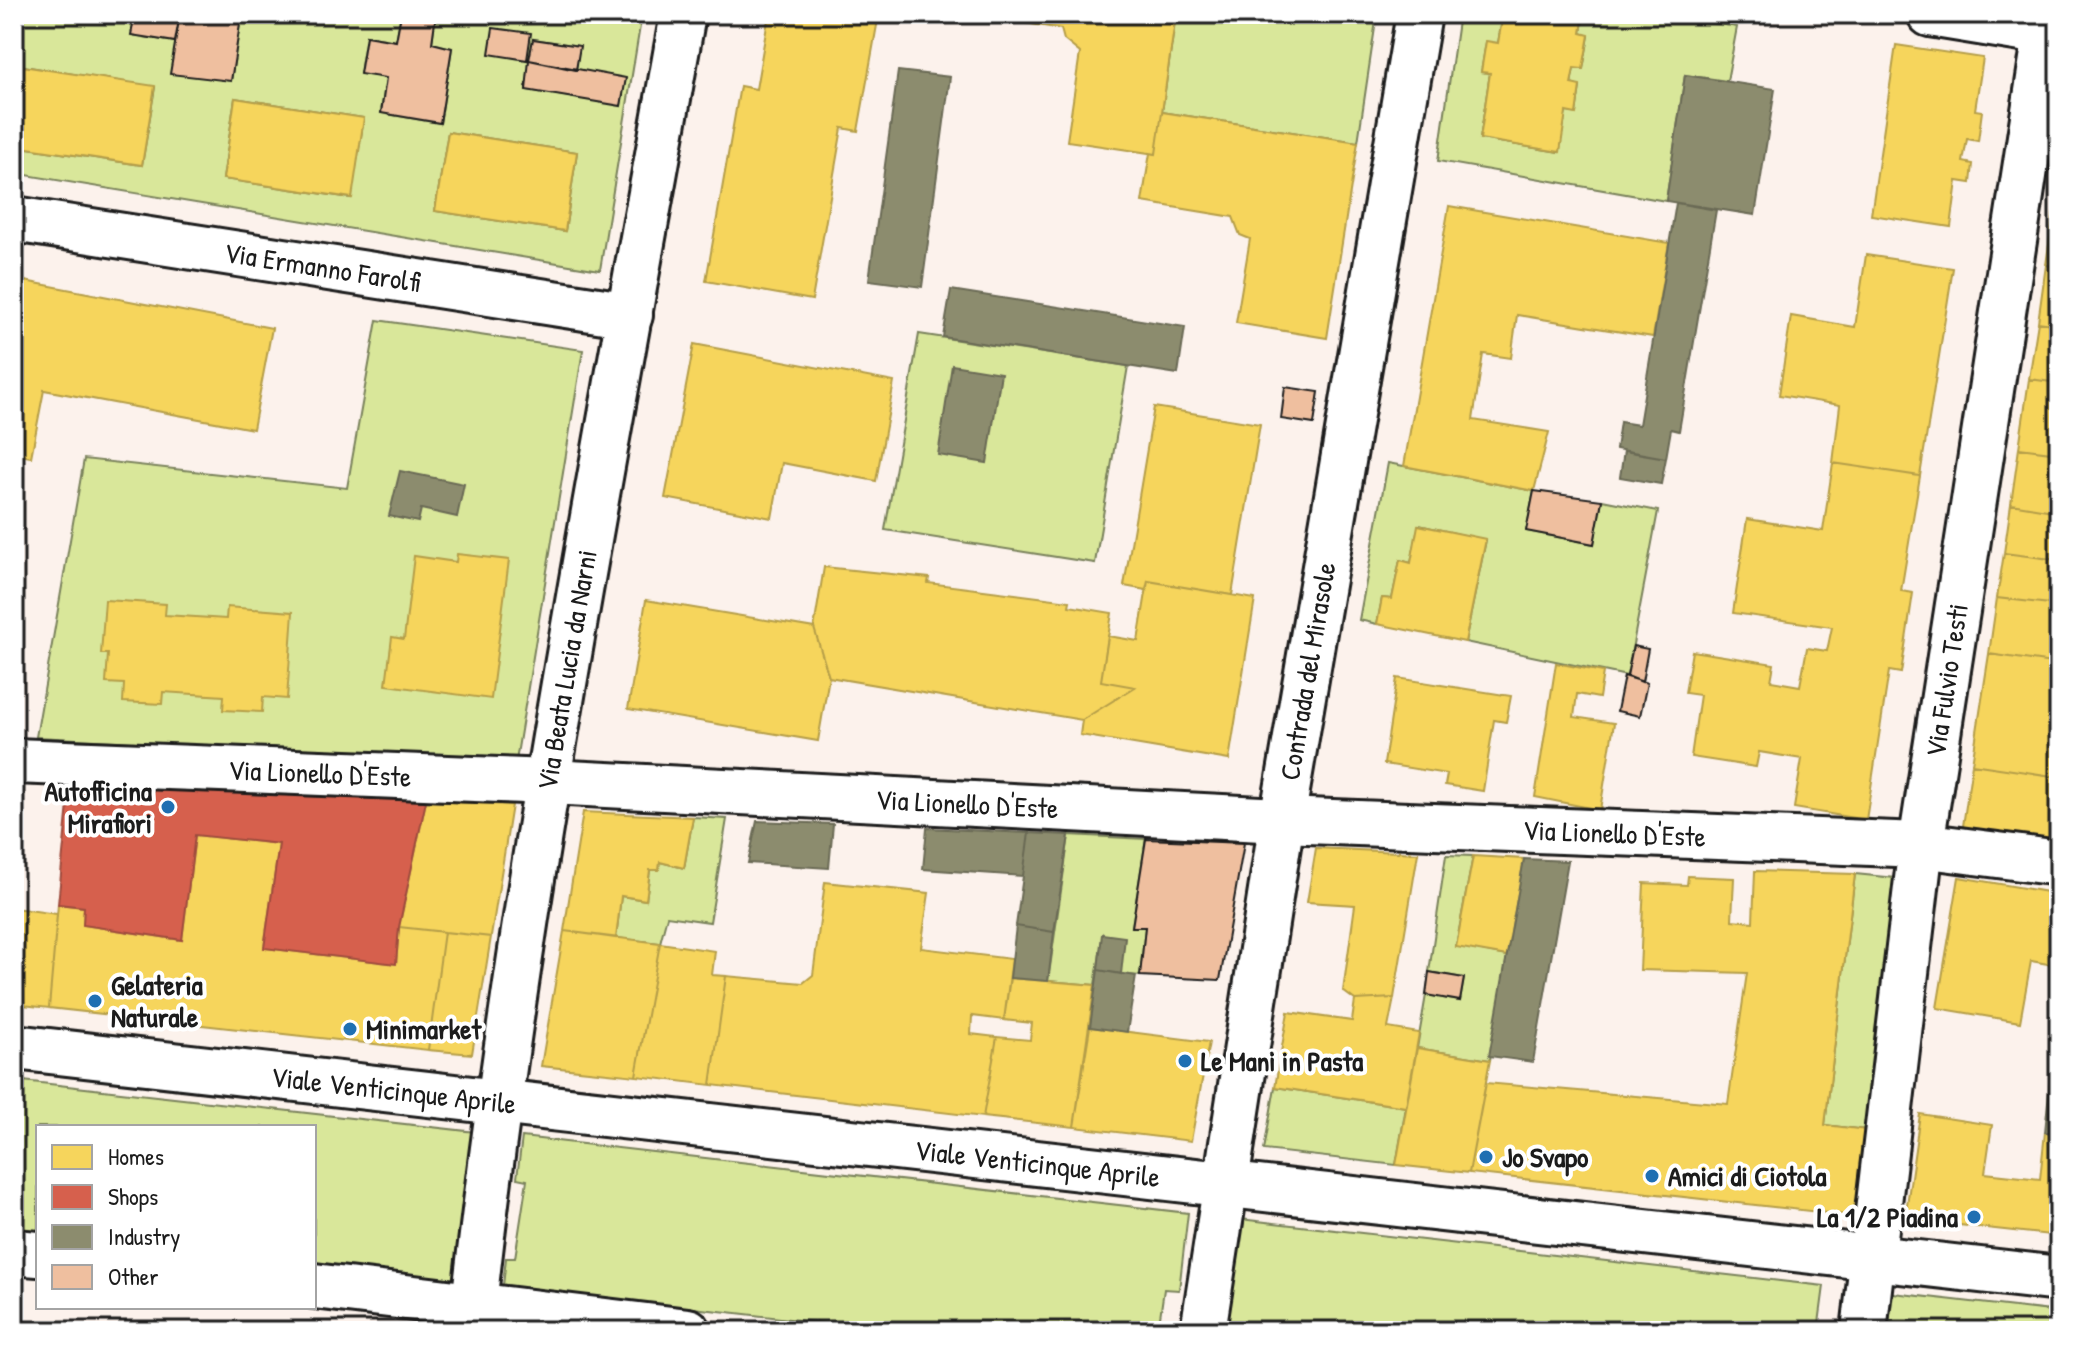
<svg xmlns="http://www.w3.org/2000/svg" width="2073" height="1345" viewBox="0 0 2073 1345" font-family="'Patrick Hand',sans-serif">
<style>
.green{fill:#d9e79a;stroke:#7a825b;stroke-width:2;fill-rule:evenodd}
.homes{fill:#f6d55c;stroke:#b59e49;stroke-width:2}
.shops{fill:#d6604d;stroke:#9e4c3e;stroke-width:2}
.industry{fill:#8c8c6e;stroke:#6a6a55;stroke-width:2}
.building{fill:#efbf9f;stroke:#1c1c1c;stroke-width:2}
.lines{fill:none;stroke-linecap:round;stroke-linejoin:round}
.street-casing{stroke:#1c1c1c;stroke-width:50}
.street{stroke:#fff;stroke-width:44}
.poi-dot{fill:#1f6fb2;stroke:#fff;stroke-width:3}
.labels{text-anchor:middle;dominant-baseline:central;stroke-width:8;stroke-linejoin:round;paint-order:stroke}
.street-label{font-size:28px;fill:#1c1c1c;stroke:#fff}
.poi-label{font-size:28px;font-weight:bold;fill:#1c1c1c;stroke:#fff;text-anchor:start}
</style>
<rect width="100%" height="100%" fill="#fcf2ec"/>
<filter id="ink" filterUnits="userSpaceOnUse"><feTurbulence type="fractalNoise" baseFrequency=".0125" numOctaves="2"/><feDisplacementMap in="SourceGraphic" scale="16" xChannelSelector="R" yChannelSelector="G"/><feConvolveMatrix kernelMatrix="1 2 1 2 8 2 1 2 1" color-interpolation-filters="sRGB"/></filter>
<g filter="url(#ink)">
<path class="green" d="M14,14H135L132,35L175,42L196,75L231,81L241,18L225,14H401L396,41L366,36L360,73L386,78L381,113L440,123L452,48L432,43L436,14H642L600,270L14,173V146L142,165L155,87L23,66L14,118ZM534,39L579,46L576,70L625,78L621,105L526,90ZM235,98L364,118L351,198L223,179ZM448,132L577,152L565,231L435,211Z
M1176,14H1377L1358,142L1162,112Z
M1459,14H1503L1498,43L1486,42L1481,72L1490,73L1480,139L1559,152L1566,112L1576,113L1580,87L1571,84L1574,68L1583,69L1589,36L1581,33L1584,14H1657L1737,27L1727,81L1685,75L1666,201L1438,161Z
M377,320L583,350L516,761L36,737L84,459L347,488Z
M919,334L1128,366L1095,563L885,530Z
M1388,463L1534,491L1526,531L1594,544L1602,500L1658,511L1627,676L1465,642L1486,540L1419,525L1411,563L1400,560L1392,599L1382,598L1377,624L1359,620Z
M693,817L727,819L710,922L667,916L660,943L616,938L621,896L646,900L650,870L660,862L684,868Z
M1069,835L1146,839L1132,926L1145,927L1140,976L1121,974L1103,935L1095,985L1048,981Z
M1446,855L1473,856L1456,946L1507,956L1490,1060L1417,1048L1426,995L1460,1001L1464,978L1429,972Z
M1855,874L1895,878L1866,1130L1825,1125Z
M14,1080L475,1132L455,1281L314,1264V1127H38V1232L14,1229Z
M1275,1087L1406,1107L1396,1165L1264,1150Z
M522,1137L1188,1213L1179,1290L1164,1289L1158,1331H893L503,1286L506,1258H515L527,1180L517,1178Z
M1240,1219L1824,1286L1818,1331H1226Z
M1893,1293L2059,1312V1331L1888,1330Z"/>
<path class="homes" d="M769,14H879L858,131L842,128L812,300L706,281L740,86L756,89Z
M972,14H1176L1156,154L1067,141L1080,53L1064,40L1061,29Z
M1503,14H1584L1581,33L1589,35L1583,69L1574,68L1571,84L1580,86L1576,114L1566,112L1560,152L1480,139L1490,73L1481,72L1486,41L1498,43Z
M1896,45L1983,58L1975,110L1982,111L1978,141L1967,139L1963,162L1973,164L1971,183L1957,181L1951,227L1871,215Z
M22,66L155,86L142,165L14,146V118Z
M235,98L364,118L352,198L223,179Z
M1162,112L1358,142L1327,338L1236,323L1250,239L1240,235L1233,217L1142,202L1150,153L1156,154Z
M448,132L577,152L565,231L435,211Z
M2059,177V267L2046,265Z
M1449,206L1669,243L1653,337L1517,315L1511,358L1483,354L1473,420L1549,432L1534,491L1404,466Z
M1866,255L1953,268L1920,476L1833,463L1840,405L1779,395L1791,316L1855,327Z
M2046,265L2059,267V325L2038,322Z
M14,279L272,328L253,429L44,390L31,457L14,454Z
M2038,322L2059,325V383L2029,379Z
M694,344L894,382L876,481L782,463L772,518L665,498Z
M2029,379L2059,383V453L2019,448Z
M1154,407L1260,424L1232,595L1148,581L1146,590L1124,586Z
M2019,448L2059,453V512L2011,504Z
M1833,463L1920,476L1901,591L1913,593L1901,673L1889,671L1866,820L1794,808L1802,759L1759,752L1756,767L1691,757L1700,695L1685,693L1692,651L1774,664L1771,681L1800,686L1807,648L1827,651L1832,627L1733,613L1747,519L1823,531Z
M2011,504L2059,512V560L2004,553Z
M1418,525L1486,539L1465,642L1377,624L1382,598L1392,599L1400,560L1411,563Z
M2004,553L2059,560V605L1997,598Z
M457,554L509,560L491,699L386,685L392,637L404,639L414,556L456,562Z
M824,567L929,578L928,583L1070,601L1069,606L1112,613L1101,681L1135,687L1082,720L829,677L814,628Z
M1148,581L1255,599L1229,760L1080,735L1082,720L1135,687L1101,681L1108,636L1138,641Z
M1997,598L2059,605V664L1989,654Z
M105,600L166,604L165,615L226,619L227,607L293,612L287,699L263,697L262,712L223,710L224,696L163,692L162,704L123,702L124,684L106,683L108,654H101Z
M646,600L814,628L829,677L818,741L628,709Z
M1989,654L2059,664V777L1972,764Z
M1556,663L1603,672L1599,698L1577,694L1574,717L1614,723L1600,810L1535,797Z
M1397,678L1511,696L1506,722L1494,720L1483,791L1445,785L1447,774L1384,764Z
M1972,764L2059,777V850L1962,833Z
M426,801L512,805L491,937L399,927Z
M583,812L693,817L684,868L660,862L659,870H650L646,900L621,896L616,938L564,931Z
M195,835L279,844L264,948L396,964L399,927L444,932L428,1050L49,1008L58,904L84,907L83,925L182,940Z
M1316,848L1418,853L1394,998L1355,1000L1343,991L1355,905L1307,902Z
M1473,856L1524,859L1507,956L1456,947Z
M1755,871L1855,874L1825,1125L1866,1130L1855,1216L1469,1173L1486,1083L1728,1104L1747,973L1640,970L1644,883L1687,885L1688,876L1734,878L1732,920L1753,922Z
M1959,877L2059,894V966L2031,961L2020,1022L1937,1008Z
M825,882L929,893L921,948L1012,959L1004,1020L972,1016L971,1034L997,1037L983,1117L711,1085L726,976L803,983L813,975Z
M14,908L57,914L49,1008L14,1004Z
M564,931L660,943L636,1076L541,1066Z
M444,932L491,937L472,1054L428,1050Z
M660,943L715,951L712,975L726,976L711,1085L636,1076Z
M1010,978L1095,985L1074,1127L983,1117L997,1037L1030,1040L1032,1023L1004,1020Z
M1394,998L1388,1028L1419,1033L1406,1107L1275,1087L1288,1012L1352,1021L1355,1000Z
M1090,1027L1209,1042L1191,1141L1074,1127Z
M1417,1048L1490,1060L1469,1173L1396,1165Z
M1920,1114L1992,1125L1985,1173L2040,1179L2045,1132L2059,1133V1236L1905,1219Z"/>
<path class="shops" d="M70,785L426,801L399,927L396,964L264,948L279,844L195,835L182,940L83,925L84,907L58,904Z"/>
<path class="industry" d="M898,71L950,77L922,287L869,280Z
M1685,75L1775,89L1755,215L1666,201Z
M1676,203L1716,210L1679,431L1671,429L1666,458L1616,449L1620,422L1639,425Z
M951,290L1185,327L1178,374L943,337Z
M952,365L1001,373L987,463L938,455Z
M1624,451L1666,458L1661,484L1620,477Z
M400,471L464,484L457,517L421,509L418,522L389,516Z
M757,821L833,824L829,868L748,863Z
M927,828L1029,833L1023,876L923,869Z
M1029,833L1069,835L1054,932L1016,926Z
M1524,859L1568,861L1533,1062L1489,1056Z
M1016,926L1054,932L1048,981L1010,978Z
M1102,934L1125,937L1121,974L1098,970Z
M1098,970L1136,976L1127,1032L1090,1027Z
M2053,1052H2059V1133L2045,1132Z"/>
<path class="building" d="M135,14H180L175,42L131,35Z
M180,14H225L241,18L231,81L170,74Z
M401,14H436L432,43L452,48L440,123L381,113L386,78L360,74L366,36L396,41Z
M493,28L531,33L527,60L489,54Z
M533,39L580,46L576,70L529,60Z
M529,60L626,78L621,106L526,90Z
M1285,387L1319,392L1314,424L1281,419Z
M1534,491L1602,500L1594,544L1526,531Z
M1633,646L1648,649L1642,682L1627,676Z
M1624,676L1647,683L1640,716L1617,711Z
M1146,839L1244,843L1220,980L1140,976L1145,927H1132Z
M1429,972L1464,978L1460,1001L1426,995Z"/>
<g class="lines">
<g class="street-casing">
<g id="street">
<path d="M1930,14L2059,35"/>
<path id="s1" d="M14,219L630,315"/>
<path id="s2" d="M14,761L549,782L1282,820L1921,845L2059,863"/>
<path id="s3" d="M14,1047L2059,1279"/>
<path d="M14,1252L38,1254"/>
<path d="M314,1286L688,1331"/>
<path id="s4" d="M471,1331C519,889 606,451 683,14"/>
<path id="s5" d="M1203,1331L1282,820L1419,14"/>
<path id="s6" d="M1864,1331L1921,845L2046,33"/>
</g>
</g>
<use href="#street" class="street"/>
</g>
</g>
<g class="poi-dot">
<circle cx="168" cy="807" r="8"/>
<circle cx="95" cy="1001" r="8"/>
<circle cx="350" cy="1029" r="8"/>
<circle cx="1185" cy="1061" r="8"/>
<circle cx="1486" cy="1157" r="8"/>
<circle cx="1652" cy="1176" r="8"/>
<circle cx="1974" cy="1217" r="8"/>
</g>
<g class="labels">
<g class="street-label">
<text stroke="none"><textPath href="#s1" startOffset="312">Via Ermanno Farolfi</textPath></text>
<text stroke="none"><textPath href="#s4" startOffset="668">Via Beata Lucia da Narni</textPath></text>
<text stroke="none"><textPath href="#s5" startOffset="668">Contrada del Mirasole</textPath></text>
<text stroke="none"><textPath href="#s6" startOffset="656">Via Fulvio Testi</textPath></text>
<text stroke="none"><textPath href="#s2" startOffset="306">Via Lionello D'Este</textPath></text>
<text stroke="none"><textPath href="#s2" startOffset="954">Via Lionello D'Este</textPath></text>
<text stroke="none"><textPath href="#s2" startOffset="1602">Via Lionello D'Este</textPath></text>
<text stroke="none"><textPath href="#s3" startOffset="382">Viale Venticinque Aprile</textPath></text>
<text stroke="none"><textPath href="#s3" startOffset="1030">Viale Venticinque Aprile</textPath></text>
</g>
<g class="poi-label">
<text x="152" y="791" text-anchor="end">Autofficina<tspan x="152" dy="32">Mirafiori</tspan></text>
<text x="111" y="985">Gelateria<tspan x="111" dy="32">Naturale</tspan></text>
<text x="366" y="1029">Minimarket</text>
<text x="1201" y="1061">Le Mani in Pasta</text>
<text x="1502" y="1157">Jo Svapo</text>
<text x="1668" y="1176">Amici di Ciotola</text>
<text x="1958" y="1217" text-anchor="end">La 1/2 Piadina</text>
</g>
</g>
<rect width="2073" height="1345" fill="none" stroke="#fff" stroke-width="48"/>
<rect x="24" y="24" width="2025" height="1297" fill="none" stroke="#1c1c1c" stroke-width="3" filter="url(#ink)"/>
<rect x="36" y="1125" width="280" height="184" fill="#ffffff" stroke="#a4a4a4" stroke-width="2"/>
<rect x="52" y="1145" width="40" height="24" fill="#f6d55c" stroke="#a4a4a4" stroke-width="2"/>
<text x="108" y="1165" font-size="24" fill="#1c1c1c">Homes</text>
<rect x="52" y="1185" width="40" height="24" fill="#d6604d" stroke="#a4a4a4" stroke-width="2"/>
<text x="108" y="1205" font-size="24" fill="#1c1c1c">Shops</text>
<rect x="52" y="1225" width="40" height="24" fill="#8c8c6e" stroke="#a4a4a4" stroke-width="2"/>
<text x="108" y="1245" font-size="24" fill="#1c1c1c">Industry</text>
<rect x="52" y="1265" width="40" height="24" fill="#efbf9f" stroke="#a4a4a4" stroke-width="2"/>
<text x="108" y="1285" font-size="24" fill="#1c1c1c">Other</text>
</svg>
